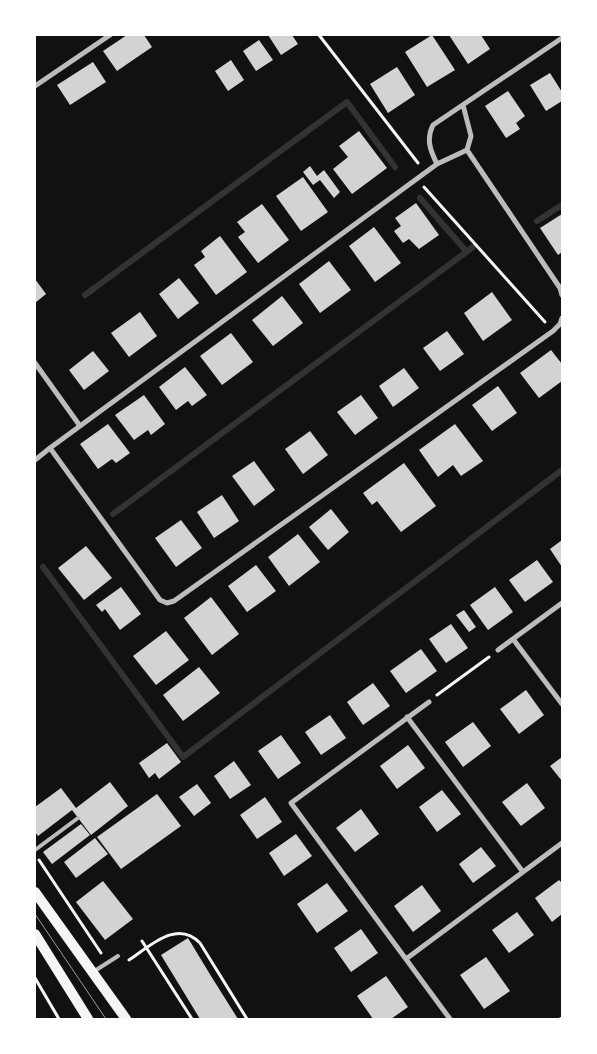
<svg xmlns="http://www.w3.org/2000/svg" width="597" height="1054" viewBox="0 0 597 1054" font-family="'Libre Baskerville',serif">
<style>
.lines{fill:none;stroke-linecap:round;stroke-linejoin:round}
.stream{stroke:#333;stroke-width:6}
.building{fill:#d3d3d3}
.path{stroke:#f5f5f5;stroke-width:3}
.service{stroke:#bcbcbc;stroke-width:4}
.minor{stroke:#bcbcbc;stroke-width:5}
.secondary{stroke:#f5f5f5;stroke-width:10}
.tram{stroke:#9a9a9a;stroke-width:1}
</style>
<rect width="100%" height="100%" fill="#111"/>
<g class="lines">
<path class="stream" d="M420,198L466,251
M537,221L562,205
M85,295L347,102L395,167
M113,514L473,247
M43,567L183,757L562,470"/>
</g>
<path class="building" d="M127,35H144L152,47L117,71L103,51Z
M268,35H292L298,44L281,55Z
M432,35L455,70L427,87L405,52Z
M449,35H481L490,49L468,64Z
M259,40L273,60L256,71L243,51Z
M231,60L244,80L228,91L215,71Z
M93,62L106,82L70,105L57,85Z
M397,67L415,95L388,113L370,84Z
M550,73L562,92V101L546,111L530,85Z
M508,91L525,116L516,123L520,129L506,138L485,106Z
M359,131L387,168L352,194L333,169L348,157L339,146Z
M310,166L317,176L324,170L340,192L334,198L320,180L313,185L303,172Z
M303,177L328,212L301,231L276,196Z
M416,203L439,235L419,249L409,239L403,243L394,231L401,226L395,218Z
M262,204L289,240L258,263L238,237L245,232L237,222Z
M562,214V252L558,255L540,228Z
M374,227L401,263L375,282L349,246Z
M220,236L247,272L216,295L194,265L205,257L201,251Z
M329,261L351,290L320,313L299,284Z
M179,278L199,303L178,319L159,294Z
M35,279L46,294L35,303Z
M492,292L512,320L483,341L464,313Z
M282,296L303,323L273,346L252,320Z
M140,312L157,336L129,357L111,333Z
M447,331L464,354L440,371L423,348Z
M231,333L253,362L222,385L200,356Z
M551,350L562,364V381L539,398L520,373Z
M93,351L109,371L84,390L69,370Z
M185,367L207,395L192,406L188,401L176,410L159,387Z
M404,368L419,388L393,407L379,386Z
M498,386L517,413L492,431L472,405Z
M144,395L165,424L151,435L148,430L134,440L115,415Z
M361,395L378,418L355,435L337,412Z
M108,424L130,453L116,463L112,459L98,469L80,444Z
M455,424L483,461L461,476L453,465L438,477L419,450Z
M310,431L328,455L303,474L285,449Z
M254,461L275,490L254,506L232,476Z
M404,463L436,506L401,532L377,501L372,505L363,493Z
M222,495L239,521L214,538L197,512Z
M331,509L349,532L328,550L309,527Z
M181,520L202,548L176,567L155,538Z
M298,534L320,562L289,586L268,557Z
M562,540V567L550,549Z
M86,546L112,578L84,600L58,568Z
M537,560L553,582L525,602L509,580Z
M256,565L276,591L247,612L228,586Z
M121,587L141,614L120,630L105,609L102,612L96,605Z
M495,587L513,612L488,630L470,605Z
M211,597L239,634L212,655L184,618Z
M464,610L476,627L469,632L456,615Z
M451,624L468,648L446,663L429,639Z
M166,631L189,660L156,685L133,656Z
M421,649L437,671L406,693L390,671Z
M199,667L220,693L183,721L163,695Z
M373,683L390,706L363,725L347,702Z
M526,690L544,715L519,734L500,709Z
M330,715L346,738L321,755L305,732Z
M473,722L491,746L463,767L445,742Z
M281,735L301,763L278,779L258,751Z
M167,743L181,762L159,779L155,773L149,778L139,763Z
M408,745L425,768L397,789L380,766Z
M562,757V781L550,766Z
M234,761L251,785L230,799L214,776Z
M110,782L128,806L91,835L72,810L38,836L35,832V807L61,788L76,808Z
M527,783L545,808L521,826L502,802Z
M197,784L211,803L194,816L179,797Z
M442,790L461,814L437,832L419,807Z
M157,794L181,826L121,869L97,837Z
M265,797L282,822L257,839L240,815Z
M361,809L379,834L355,852L336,828Z
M81,824L90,835L52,864L43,852Z
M296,834L312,856L284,876L269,853Z
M95,838L108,854L76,878L64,862Z
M481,847L496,866L473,883L459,864Z
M559,880L562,883V914L552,922L535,898Z
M103,881L133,919L105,940L76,902Z
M327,883L348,911L317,933L297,904Z
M422,885L441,911L413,932L394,906Z
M517,912L534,935L509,953L492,930Z
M361,929L378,953L351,972L334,948Z
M188,938L211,976L238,1019H200L161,955Z
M486,957L510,991L484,1009L460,975Z
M386,976L408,1007L391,1019H373L357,996Z"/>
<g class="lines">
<path class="path" d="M319,35L418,163
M424,187L545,322
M437,695L489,657
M39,860L101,953
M142,941L192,1019
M129,960C150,946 177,919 200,943L247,1019
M35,978L59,1019
M560,1019L562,1018"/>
<path class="service" d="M35,850L78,818
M93,972L118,956"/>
<path class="minor" d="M35,86L110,35
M463,105L471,136L467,150L437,164C430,150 426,139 433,125L562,38
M467,150L560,288L562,295
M35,363L80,426
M50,448L437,164
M35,460L50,448L160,600L167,603L174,601L553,331L560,324L562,318
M513,639L562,704
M498,650L562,603
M429,702L291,803L450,1019
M407,717L523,872
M406,959L562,843"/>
<path class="secondary" d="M35,892L126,1019
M35,934L88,1019"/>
<path class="tram" d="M35,914L106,1019"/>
</g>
<rect width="597" height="1054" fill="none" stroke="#ffffff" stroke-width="72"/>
</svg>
